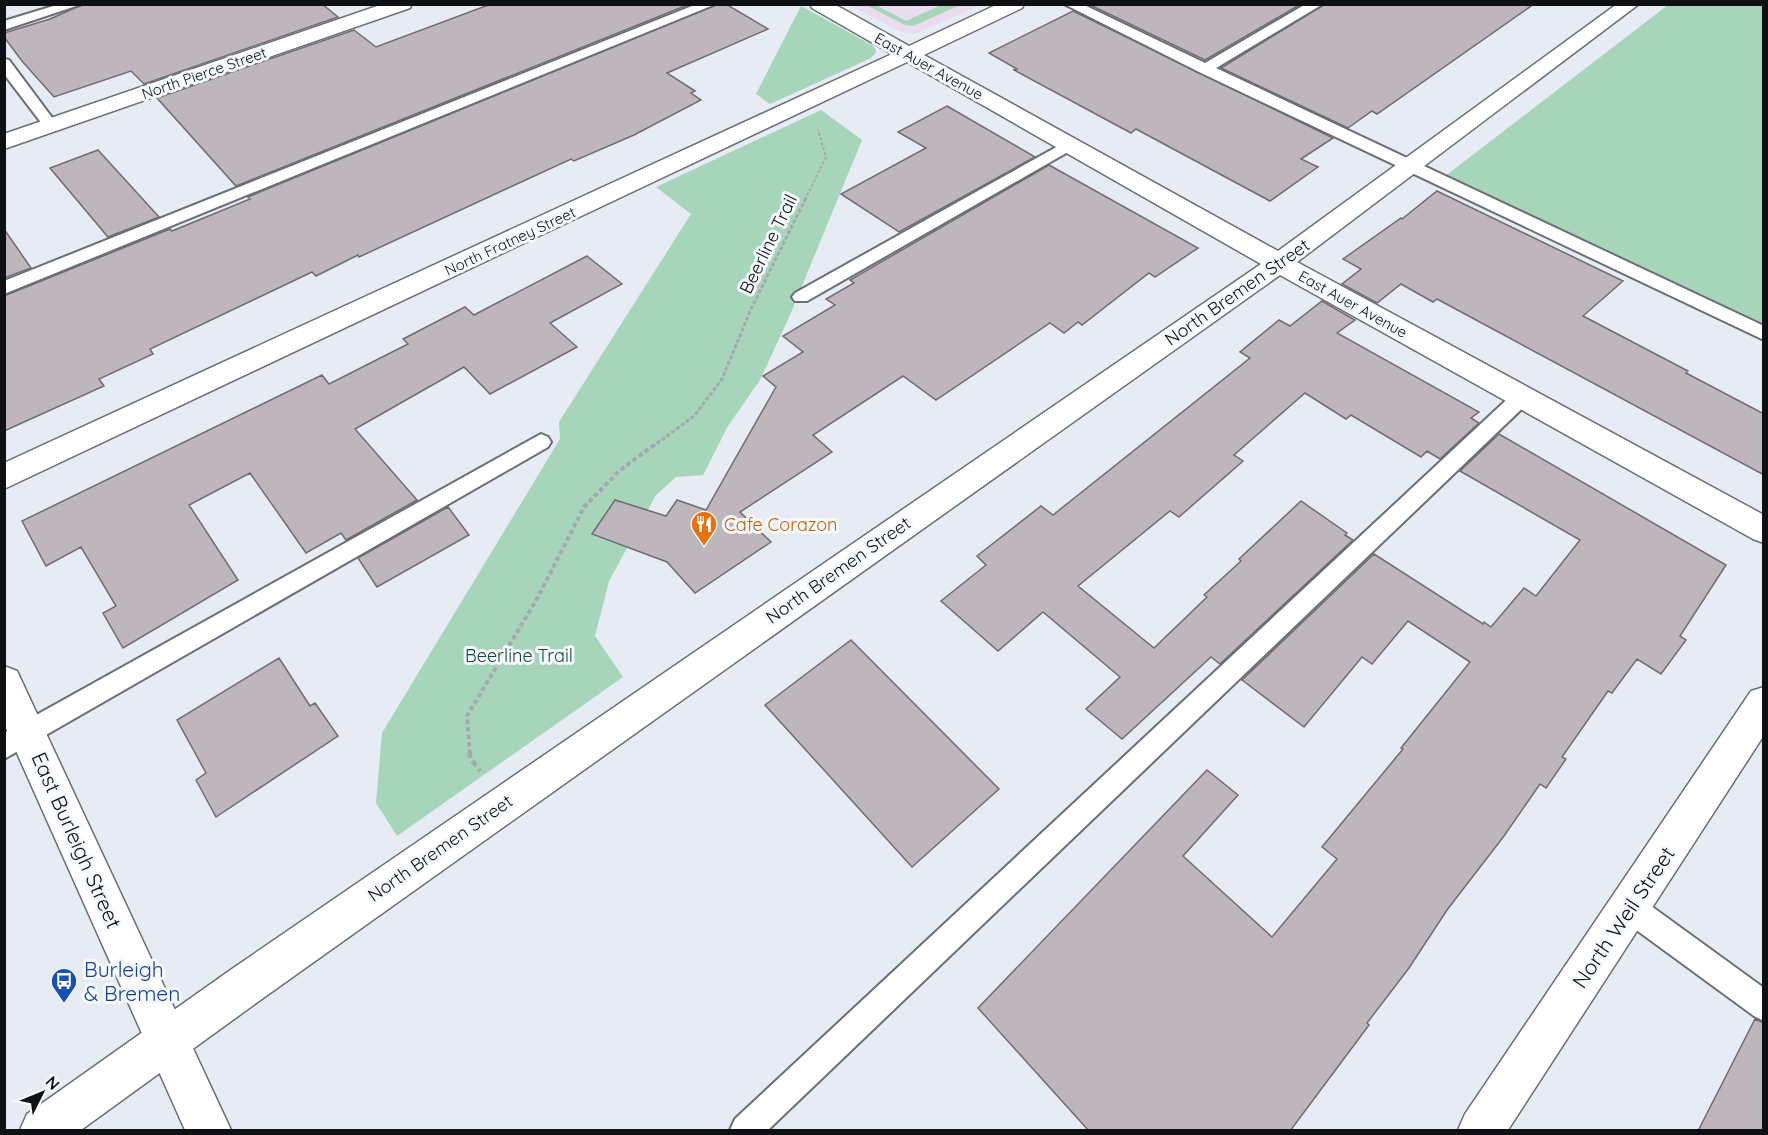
<svg xmlns="http://www.w3.org/2000/svg" width="1768" height="1135" viewBox="0 0 1768 1135" font-family="Quicksand,sans-serif">
<style>
.education{fill:#eadcef}
.green{fill:#a6d5b9}
.building{fill:#bdb6bd;stroke:#726b71;stroke-width:1.5}
.lines{fill:none;stroke-linecap:round;stroke-linejoin:round}
.lane-casing{stroke:#6a6f76;stroke-width:4}
.street-casing{stroke:#6a6f76;stroke-width:3}
.secondary-casing{stroke:#6a6f76;stroke-width:3}
.path-far3{stroke:#a4a8af;stroke-width:2;stroke-dasharray:3 2;stroke-linecap:butt}
.path-far2{stroke:#a4a8af;stroke-width:3;stroke-dasharray:4 2;stroke-linecap:butt}
.path-far1{stroke:#a4a8af;stroke-width:4;stroke-dasharray:4.5 3;stroke-linecap:butt}
.path{stroke:#a4a8af;stroke-width:4.5;stroke-dasharray:6 4;stroke-linecap:butt}
.lane{fill:#fff;fill-rule:evenodd}
.street{fill:#fff;fill-rule:evenodd}
.secondary{fill:#fff;fill-rule:evenodd}
.labels{text-anchor:middle;dominant-baseline:central;stroke-width:6;stroke-linejoin:round;paint-order:stroke}
.far-street-label{font-size:15px;fill:#0e1013;stroke:#f5f9fe}
.street-label{font-size:18px;fill:#0e1013;stroke:#f5f9fe}
.food-label{font-size:18px;fill:#c56008;stroke:#f5f9fe;text-anchor:start}
.park-label{font-size:18px;fill:#1a4932;stroke:#f5f9fe}
.near-street-label{font-size:21px;fill:#0e1013;stroke:#f5f9fe}
.near-transit-label{font-size:21px;fill:#164399;stroke:#f5f9fe;text-anchor:start}
</style>
<rect width="100%" height="100%" fill="#e6ebf4"/>
<path class="education" d="M850,5H981L914,34L899,31Z"/>
<path class="green" d="M866,5H876L906,21L941,5H960L913,26L905,25Z
M1668,5H1763V328L1444,177Z
M801,6L872,45L876,50L875,54L869,59L770,104L756,94Z
M821,110L862,140L790,315L760,380L728,426L703,475L676,477L656,495L609,581L595,636L623,677L397,836L376,803L382,733L560,439L559,422L691,214L656,187Z"/>
<path class="building" d="M84,4H322L338,17L144,84L131,71L54,97L22,61L4,37V33L50,19Z
M491,4H690L236,186L157,98L354,30L376,47Z
M718,4H726L768,29L667,73L695,91L691,93L701,100L634,135L574,161L571,159L359,257L358,255L316,276L312,272L150,349L153,354L99,379L104,386L4,431V296L170,229L172,231L250,199L248,197Z
M1088,4H1301L1205,60Z
M1325,4H1534L1377,114L1372,111L1348,128L1221,68Z
M1073,11L1333,138L1301,159L1318,167L1270,201L1136,129L1131,133L1014,70L1017,69L989,53Z
M947,106L1035,157L899,232L841,194L926,148L898,132Z
M98,150L159,217L108,237L50,168Z
M1049,165L1198,248L1155,277L1149,273L1082,325L1078,322L1064,333L1050,323L936,400L903,376L813,435L832,452L740,512L771,542L695,593L667,562L592,534L615,500L666,516L677,500L706,510L776,387L763,376L803,352L783,336L835,305L826,299L854,283L850,280Z
M1437,191L1623,281L1583,316L1688,371L1686,373L1764,414V475L1437,299L1433,302L1401,284L1377,303L1342,284L1361,269L1343,259L1401,218L1402,219Z
M4,229L31,268L4,278Z
M587,256L622,284L550,323L577,347L490,394L464,367L355,429L417,500L346,540L341,533L306,553L250,473L189,505L238,580L123,648L103,613L116,606L81,547L46,566L22,521L322,375L329,384L408,344L403,339L465,307L474,315Z
M1322,301L1355,320L1337,333L1479,412L1471,418L1479,423L1440,459L1427,451L1421,457L1351,415L1346,419L1305,393L1234,455L1243,461L1179,517L1170,511L1078,586L1154,648L1207,597L1204,595L1241,561L1239,559L1301,501L1347,533L1345,535L1353,540L1220,664L1211,657L1122,739L1086,709L1120,677L1043,612L998,651L941,601L986,565L977,556L1041,506L1053,515L1250,358L1240,352L1279,320L1290,326Z
M1499,434L1726,565L1680,636L1686,640L1661,674L1637,659L1612,693L1608,691L1562,757L1566,759L1546,788L1540,784L1504,836L1447,910L1409,968L1367,1023L1369,1025L1290,1131H1089L978,1008L1207,770L1238,795L1183,856L1272,937L1337,859L1322,847L1403,749L1401,748L1470,662L1408,621L1372,664L1362,657L1304,727L1242,680L1374,554L1483,624L1484,622L1491,627L1524,588L1536,596L1580,540L1460,471Z
M448,507L469,535L377,587L358,558Z
M851,640L999,789L912,867L765,705Z
M279,658L310,706L315,703L338,736L216,817L196,780L206,773L177,720Z
M1755,1019L1764,1023V1131H1698Z"/>
<g class="lines">
<g class="lane-casing">
<path id="lane" d="M60,4H82L4,30V21Z
M697,4H716L4,294V281Z
M1064,4H1082L1205,63L1306,4H1323L1216,68L1764,326V340L1199,72Z
M4,59L9,60L56,123L59,126L56,129H46L4,74Z
M1069,140L1077,145L1075,148L807,301H795L792,297L795,293Z
M1522,390L1529,392L1532,397L1529,402L768,1130H730L735,1119L1515,392Z
M541,434L548,437L551,442L548,447L4,759V733Z
M1630,894L1640,898L1764,988V1021L1754,1016L1620,918L1616,908L1620,898Z"/>
</g>
<g class="street-casing">
<path id="street" d="M383,4H412L410,8L4,149V134Z
M810,4H834L909,46L998,4H1024L1022,8L924,55L1278,251L1617,4H1639L1297,262L1764,515V543L1753,539L1280,275L259,1001L81,1130H20L27,1114L229,971L1261,264L907,62L4,489V463L892,54L812,8Z
M1764,687V735L1508,1130H1458L1465,1114L1751,691Z"/>
</g>
<g class="secondary-casing">
<path id="secondary" d="M4,666L17,671L231,1130H185L4,724Z"/>
</g>
<path class="path-far3" d="M805,200L826,157L818,130"/>
<path class="path-far2" d="M652,447L694,416L722,379L751,309L806,198"/>
<path class="path-far1" d="M470,754L467,716L538,597L584,507L619,471L654,445"/>
<path class="path" d="M470,752V758L480,771"/>
<use href="#lane" class="lane"/>
<use href="#street" class="street"/>
<use href="#secondary" class="secondary"/>
</g>
<defs>
<g id="restaurant-pin" transform="scale(1.35)"><path d="M0 17L-7.5 6A9.5 9.5 0 1 1 7.5 6Z" fill="#e8710a" stroke="#f5f9fe"/><path d="M-5-6h1v4h1v-4h1v4h1v-4h1v5L-1.5 .5V6h-2V.5L-5-1ZM5-6V6H3V1.5H1.5Q1.5-4 5-6Z" fill="#fff"/></g>
<g id="bus-pin" transform="scale(1.35)"><path d="M0 17L-7.5 6A9.5 9.5 0 1 1 7.5 6Z" fill="#1a4fb4" stroke="#f5f9fe"/><path d="M-5-6H5V4H4V6H2V4H-2V6H-4V4H-5ZM-3.5-4V0h7V-4ZM-3.5 1.2v1.5H-2V1.2ZM2 1.2v1.5H3.5V1.2Z" fill="#fff"/></g>
</defs>
<g fill-rule="evenodd">
<use href="#restaurant-pin" x="704" y="524"/>
<use href="#bus-pin" x="64" y="981"/>
</g>
<g class="labels">
<g class="far-street-label">
<text transform="translate(929 66) rotate(29)">East Auer Avenue</text>
<text transform="translate(204 73) rotate(-19)">North Pierce Street</text>
<text transform="translate(510 241) rotate(-25)">North Fratney Street</text>
<text transform="translate(1353 304) rotate(29)">East Auer Avenue</text>
</g>
<g class="street-label">
<text transform="translate(768 244) rotate(-64)">Beerline Trail</text>
<text transform="translate(1237 292) rotate(-35)">North Bremen Street</text>
<text transform="translate(838 570) rotate(-35)">North Bremen Street</text>
<text transform="translate(440 848) rotate(-35)">North Bremen Street</text>
</g>
<g class="food-label">
<text x="724" y="524">Cafe Corazon</text>
</g>
<g class="park-label">
<text x="519" y="655">Beerline Trail</text>
</g>
<g class="near-street-label">
<text transform="translate(77 840) rotate(66)">East Burleigh Street</text>
<text transform="translate(1623 917) rotate(-56)">North Weil Street</text>
</g>
<g class="near-transit-label">
<text x="84" y="969">Burleigh<tspan x="84" dy="24">&amp; Bremen</tspan></text>
</g>
</g>
<rect width="1768" height="1135" fill="none" stroke="#0e1013" stroke-width="12"/>
<g transform="translate(42 1093) rotate(47)" stroke="#f5f9fe" stroke-width="4.5" paint-order="stroke">
<path d="M0-4.5L10 22L0 15L-10 22Z" fill="#0e1013"/>
<text y="-9" font-size="16" font-weight="bold" text-anchor="middle" fill="#0e1013">N</text>
</g>
</svg>
